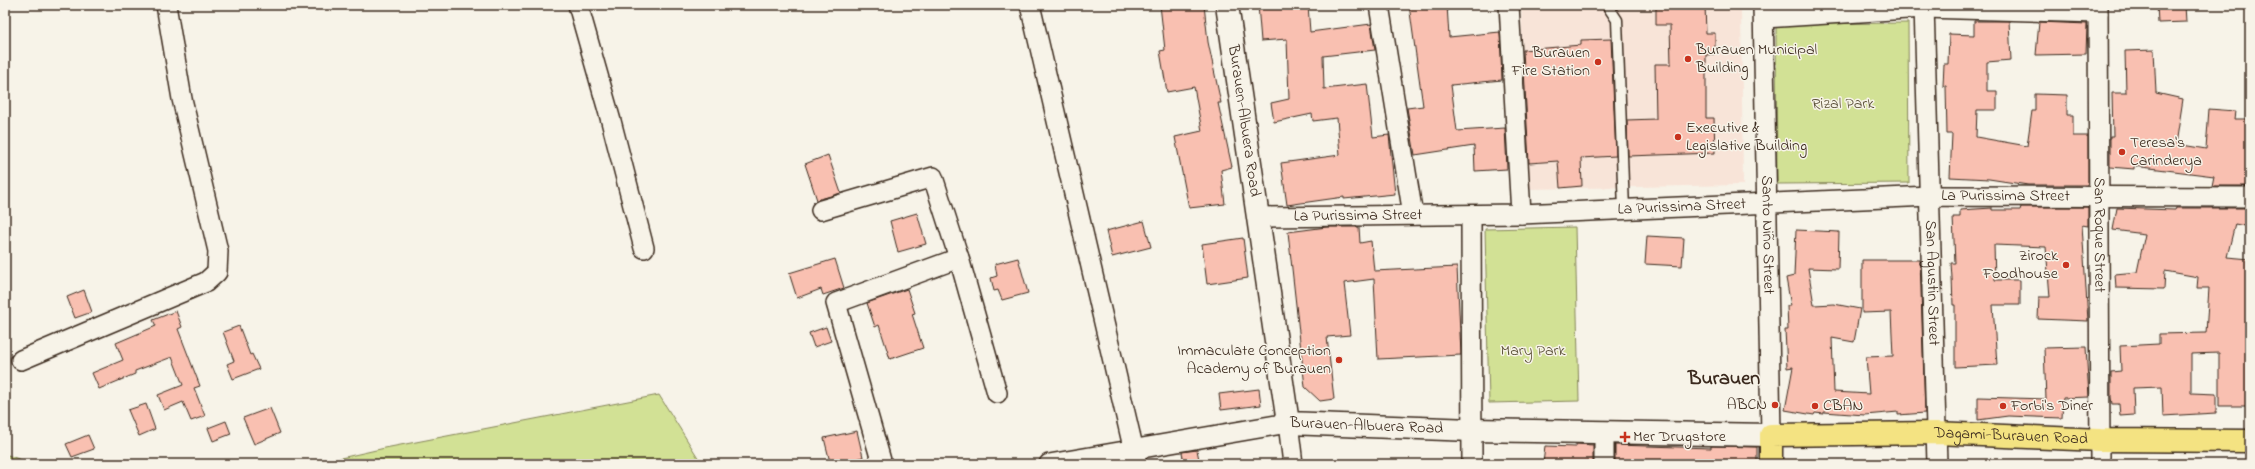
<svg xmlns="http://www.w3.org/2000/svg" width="2255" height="469" viewBox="0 0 2255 469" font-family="'Indie Flower',sans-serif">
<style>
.built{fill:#f8e4d8}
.green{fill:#d2e195;stroke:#86865a}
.building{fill:#f9c0b1;stroke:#3b2a1e}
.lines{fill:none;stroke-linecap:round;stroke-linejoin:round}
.lane-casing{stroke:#3b2a1e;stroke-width:13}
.street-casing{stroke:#3b2a1e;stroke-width:22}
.secondary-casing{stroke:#3b2a1e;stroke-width:25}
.primary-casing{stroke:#3b2a1e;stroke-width:25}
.lane{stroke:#f7f3e8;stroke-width:10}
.street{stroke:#f7f3e8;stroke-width:19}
.secondary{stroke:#f7f3e8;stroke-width:22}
.primary{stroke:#f4e382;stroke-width:22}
.poi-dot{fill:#c8321e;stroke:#f7f3e8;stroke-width:1.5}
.labels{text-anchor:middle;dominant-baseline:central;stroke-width:3;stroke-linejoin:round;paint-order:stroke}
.poi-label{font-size:16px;fill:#3b2a1e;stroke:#f7f3e8;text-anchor:start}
.park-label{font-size:16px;fill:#594f36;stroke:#f7f3e8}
.street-label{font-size:16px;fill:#3b2a1e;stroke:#f7f3e8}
.district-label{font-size:20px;font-weight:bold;fill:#3b2a1e;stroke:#f7f3e8}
</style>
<rect width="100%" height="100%" fill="#f7f3e8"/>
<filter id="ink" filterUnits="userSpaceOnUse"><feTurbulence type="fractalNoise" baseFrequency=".025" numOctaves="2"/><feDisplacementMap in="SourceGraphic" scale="8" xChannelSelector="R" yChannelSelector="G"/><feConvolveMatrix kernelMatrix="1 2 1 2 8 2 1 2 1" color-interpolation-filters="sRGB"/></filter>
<g filter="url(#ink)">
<path class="built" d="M1521,5H1741L1743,185L1527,189Z"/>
<path class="green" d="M1908,23L1909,183L1777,184L1776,24Z
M1575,227L1579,401L1489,403L1485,229Z
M659,395L702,464H314L385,448Z
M5,454L32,464H5Z"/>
<path class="building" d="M1160,5H1204L1208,42L1221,103H1218L1232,167L1221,170L1225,204L1189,208L1175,137L1202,131L1194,87L1167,92L1160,51L1165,50Z
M1258,5H1308L1310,32L1371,24L1375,50L1323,56L1324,89L1367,84L1373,137L1389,135L1395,194L1344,199V197L1287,205L1281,163L1340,155L1337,118L1313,121L1312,114L1274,122L1271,103L1289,99L1287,39L1261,41Z
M1409,5H1447L1449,37L1500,32L1502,80L1451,85L1457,131L1505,128L1507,169L1475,171L1474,146L1415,155L1407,108L1423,106Z
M1656,5H1705L1706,33H1715V54L1706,55V118H1714L1715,153L1628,156L1627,120L1656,119L1655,64H1671L1670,25H1656Z
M2157,5H2185L2186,22L2158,23Z
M1974,21H2009L2011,60L1987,62V91H1997V110H1977L1976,137L2027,146L2032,111H2035V94L2067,95V115H2073V136H2088V185H2028L1989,179L1950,177L1952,134H1947L1946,86H1943L1944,64H1948L1949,34L1974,35Z
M2039,22L2087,24L2086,54L2036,55Z
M1611,39L1616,156L1581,158L1582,186L1560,188L1558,161L1529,163L1523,50L1581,45V40Z
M2154,50L2156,93L2183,99L2176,144L2206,149L2209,109L2235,111L2234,119H2250V186H2212L2214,176L2134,166V169L2110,167V136H2113L2112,93H2126L2125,51Z
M828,155L841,193L817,200L805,164Z
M2021,207H2088V226L2082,225L2088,321L2038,319L2039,297H2050L2046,247L1994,245L1995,280H2020V305H1993L1997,365L1955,367V305H1953L1952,278L1951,263H1955L1953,217H1960V210L1992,208V210H2020Z
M2117,208L2175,210L2176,208H2250V227L2235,224L2227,257L2250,259V406H2219V353L2191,354V393L2216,394V413L2163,416L2162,387L2133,388L2134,415L2120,416L2119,404H2112L2111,397V372L2121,371L2120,346L2159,344V334L2206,333L2209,288H2197L2198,277L2165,271L2164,289L2116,288L2115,274L2137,272L2145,234L2113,230Z
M917,213L926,244L898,252L890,221Z
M1144,221L1151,247L1112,257L1106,231Z
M1327,227H1359L1360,243L1371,241L1374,271L1457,267L1461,355L1378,359L1374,279L1344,283L1350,335L1327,337L1334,399L1320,401L1305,387L1288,232Z
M1796,230L1839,232L1838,269L1808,268L1814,305L1834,304L1860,309L1854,342L1832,338L1834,392L1869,394L1866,357L1893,356L1891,312L1862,313V260H1920L1925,413L1898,415V412L1865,415L1824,412V414L1815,413L1814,415L1785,410L1793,367L1787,368L1785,330H1788L1787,306H1791L1786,278L1794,276Z
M1647,236L1684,238L1682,266L1645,264Z
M1243,238L1248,278L1207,284L1202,244Z
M1018,258L1028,293L1002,300L998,290L994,291L991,278L997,276L995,264Z
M835,259L844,288L823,295L821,289L797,298L789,273Z
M907,289L915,313L912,314L923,348L890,359L879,325L875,327L867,303Z
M84,290L92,312L75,318L67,297Z
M176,311L182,327L178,329L200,386L194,388L205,416L191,421L183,402L164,410L158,395L183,385L172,357L135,371V374L99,389L92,373L123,360L116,343L156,326L153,320Z
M239,326L250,355L252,354L259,369L233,379L227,364L234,361L223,332Z
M826,327L831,341L814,347L809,333Z
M2086,347L2089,397L2063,398L2062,418L2008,416L1978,420V397L2046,399L2044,348Z
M1259,389L1261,405L1221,410L1219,394Z
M146,404L155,429L139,436L128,410Z
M270,408L280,433L254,444L243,418Z
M226,421L231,434L213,441L208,428Z
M857,431L863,457L835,464L833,461L830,462L824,438Z
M88,435L94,449L72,457L66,444Z
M1576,444L1593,445V464H1543L1545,446L1576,447Z
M1615,445L1711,448V446L1757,447V464H1615Z
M1197,450L1200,464H1184L1182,452Z"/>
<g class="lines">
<g class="lane-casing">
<path id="lane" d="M1607,5L1617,20L1624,210"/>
</g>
<g class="street-casing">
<g id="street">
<path d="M578,5L611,121L644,248"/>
<path d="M1030,5L1137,464"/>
<path d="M1379,5L1413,215"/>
<path d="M1509,5L1521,214"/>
<path id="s1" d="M1763,5L1771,435"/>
<path id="s2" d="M1924,5L1937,464"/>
<path id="s3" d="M2098,5L2100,464"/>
<path d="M1764,18L1924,8L2098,13"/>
<path d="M821,210L933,177L959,258L997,393"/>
<path d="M1471,215L1472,464"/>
<path id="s4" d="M1258,217L1521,214L1930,196L2250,197"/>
<path d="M21,360L206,282L217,272L218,251L182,99L166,5"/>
<path d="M882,464L836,303L959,258"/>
<path d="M1049,464L1288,423L1293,464"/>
<path d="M1604,464V432"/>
</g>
</g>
<g class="secondary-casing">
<g id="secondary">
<path id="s5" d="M1227,5L1288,423L1472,430L1771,435"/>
</g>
</g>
<g class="primary-casing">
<g id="primary">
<path id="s6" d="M1771,464V435L1936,433L2100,440L2250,441"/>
</g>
</g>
<use href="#lane" class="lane"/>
<use href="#street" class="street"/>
<use href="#secondary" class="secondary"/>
<use href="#primary" class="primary"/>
</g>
</g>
<g class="poi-dot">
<circle cx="1688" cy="59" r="4"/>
<circle cx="1598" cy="62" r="4"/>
<circle cx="1678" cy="137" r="4"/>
<circle cx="2122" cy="152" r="4"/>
<circle cx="2066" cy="265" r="4"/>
<circle cx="1339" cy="360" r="4"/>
<circle cx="1775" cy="405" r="4"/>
<circle cx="1815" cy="406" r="4"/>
<circle cx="2003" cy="406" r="4"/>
<path d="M1623 431h4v4h4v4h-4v4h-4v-4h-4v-4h4z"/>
</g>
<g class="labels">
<g class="poi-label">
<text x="1696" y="50">Burauen Municipal<tspan x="1696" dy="18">Building</tspan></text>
<text x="1590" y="53" text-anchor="end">Burauen<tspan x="1590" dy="18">Fire Station</tspan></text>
<text x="1686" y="128">Executive &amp;<tspan x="1686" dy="18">Legislative Building</tspan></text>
<text x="2130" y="143">Teresa's<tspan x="2130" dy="18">Carinderya</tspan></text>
<text x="2058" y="256" text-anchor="end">Zirock<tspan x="2058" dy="18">Foodhouse</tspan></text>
<text x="1331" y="351" text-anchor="end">Immaculate Conception<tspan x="1331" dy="18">Academy of Burauen</tspan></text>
<text x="1767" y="405" text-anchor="end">ABCN</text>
<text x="1823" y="406">CBAN</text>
<text x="2011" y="406">Forbi's Diner</text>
<text x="1633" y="437">Mer Drugstore</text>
</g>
<g class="park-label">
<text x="1843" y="104">Rizal Park</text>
<text x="1533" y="351">Mary Park</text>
</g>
<g class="street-label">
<text stroke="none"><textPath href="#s5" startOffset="117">Burauen-Albuera Road</textPath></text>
<text stroke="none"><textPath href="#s4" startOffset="748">La Purissima Street</textPath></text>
<text stroke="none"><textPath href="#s4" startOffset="424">La Purissima Street</textPath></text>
<text stroke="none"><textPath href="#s4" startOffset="100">La Purissima Street</textPath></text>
<text stroke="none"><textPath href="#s3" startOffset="230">San Roque Street</textPath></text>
<text stroke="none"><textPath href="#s1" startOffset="230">Santo Niño Street</textPath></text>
<text stroke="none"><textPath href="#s2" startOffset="278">San Agustin Street</textPath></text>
<text stroke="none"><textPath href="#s5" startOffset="501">Burauen-Albuera Road</textPath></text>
<text stroke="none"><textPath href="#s6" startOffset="269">Dagami-Burauen Road</textPath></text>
</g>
<g class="district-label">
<text x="1724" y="379">Burauen</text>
</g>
</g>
<rect width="2255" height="469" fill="none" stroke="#f7f3e8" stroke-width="20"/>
<rect x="10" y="10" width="2235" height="449" fill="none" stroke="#3b2a1e" stroke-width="1.5" filter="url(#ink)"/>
</svg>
